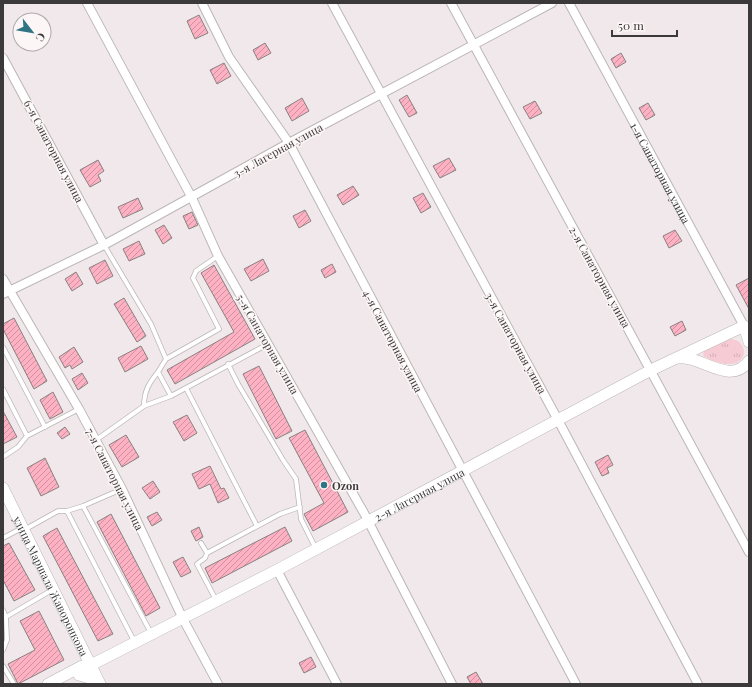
<svg xmlns="http://www.w3.org/2000/svg" width="752" height="687" viewBox="0 0 752 687" font-family="'Playfair Display',serif">
<style>
.grass{fill:url(#grass-tufts)}
.building{fill:url(#building-hatch);stroke:#888182}
.lines{fill:none;stroke-linecap:round;stroke-linejoin:round}
.lane-casing{stroke:#bcb6b7;stroke-width:5.5}
.street-casing{stroke:#bcb6b7;stroke-width:10}
.secondary-casing{stroke:#bcb6b7;stroke-width:12}
.lane{stroke:#fff;stroke-width:4}
.street{stroke:#fff;stroke-width:8}
.secondary{stroke:#fff;stroke-width:11}
.poi-dot{fill:#2f7483;stroke:#fdf6f7;stroke-width:1.5}
.labels{text-anchor:middle;dominant-baseline:central;stroke-width:3;stroke-linejoin:round;paint-order:stroke}
.street-label{font-size:11px;fill:#3b3939;stroke:#fdf6f7}
.poi-label{font-size:11px;font-weight:bold;fill:#3b3939;stroke:#fdf6f7;text-anchor:start}
</style>
<defs>
<pattern id="grass-tufts" width="24" height="20" patternUnits="userSpaceOnUse"><rect width="24" height="20" fill="#f7cbd4"/><path d="M3 7l-1-3M5 7V3M7 7l1-3M15 17l-1-3M17 17v-4M19 17l1-3" fill="none" stroke="#d5afb7"/></pattern>
<pattern id="building-hatch" width="6" height="6" patternUnits="userSpaceOnUse"><rect width="6" height="6" fill="#fdb1c2"/><path d="M-1 1l2-2M0 6l6-6M5 7l2-2" fill="none" stroke="#ce919f"/></pattern>
</defs>
<rect width="100%" height="100%" fill="#f0e8ea"/>
<path class="grass" d="M729,339C749,338 752,370 720,363C713,361 708,360 703,355L704,351Z"/>
<path class="building" d="M199,15L208,33L195,39L187,21Z
M265,43L271,53L258,60L253,50Z
M621,53L626,62L616,68L611,59Z
M224,63L231,76L217,84L210,70Z
M407,95L417,113L409,117L399,100Z
M302,98L309,111L292,121L285,108Z
M535,101L542,113L530,119L523,107Z
M648,103L655,115L646,120L639,108Z
M449,158L456,170L440,178L433,166Z
M98,160L104,171L98,175L101,181L90,187L80,170Z
M353,186L359,195L343,205L337,195Z
M423,193L431,207L421,213L413,198Z
M138,198L143,209L123,218L118,207Z
M305,210L311,221L299,228L293,216Z
M192,212L198,225L189,229L183,216Z
M164,225L172,238L163,244L155,230Z
M675,230L682,241L669,248L663,236Z
M139,241L145,254L129,261L123,249Z
M263,259L269,271L251,281L244,269Z
M105,260L113,276L97,284L89,268Z
M332,264L336,272L325,278L321,270Z
M214,265L255,339L175,384L167,370L234,332L201,273Z
M76,272L83,284L72,291L65,279Z
M749,278V309L736,285Z
M124,298L146,336L137,342L114,304Z
M14,318L47,381L34,389L3,329V324Z
M682,321L686,330L675,336L670,327Z
M141,346L148,359L125,372L118,358Z
M74,347L83,362L72,369L70,365L65,368L59,357Z
M259,366L292,431L276,439L243,374Z
M82,373L88,383L78,390L72,379Z
M53,392L63,412L50,419L40,400Z
M3,411L17,437L3,444Z
M187,415L197,433L184,441L173,422Z
M65,427L70,434L62,439L57,433Z
M305,430L348,512L313,531L304,514L324,503L289,438Z
M126,435L139,457L122,467L109,445Z
M608,455L613,465L607,468L609,473L602,476L595,462Z
M45,458L59,487L41,496L27,468Z
M210,466L221,489L224,488L229,498L218,503L210,484L199,489L192,474Z
M153,481L160,492L150,499L142,488Z
M157,512L162,520L152,526L147,517Z
M111,514L160,608L146,616L97,522Z
M199,527L203,537L196,541L191,531Z
M285,527L292,541L212,583L205,568Z
M57,528L113,634L98,641L43,536Z
M9,543L35,590L14,601L3,580V546Z
M183,557L191,572L181,577L173,562Z
M39,611L64,660L18,684L8,664L35,650L20,621Z
M311,657L316,667L304,673L299,663Z
M476,672L483,684H471L467,677Z"/>
<g class="lines">
<g class="lane-casing">
<path id="lane" d="M104,245L151,324L166,359L219,329L193,278L196,271L218,256
M3,347L45,427
M166,359L158,372L171,396L268,344
M228,364L238,384L283,460L296,479L301,519L316,549
M158,372C149,383 144,391 144,406L171,396
M186,388L257,526
M3,389L27,436L18,447L3,457
M27,436L79,409
M96,440L144,406
M122,489L83,506L67,511L134,641
M83,506L151,633
M24,530L58,511H67
M3,538L22,528
M201,543L207,553L280,514L300,507
M207,553L205,558L197,564L216,600
M3,610L6,617L52,590
M3,650L7,640L6,617
M3,666L14,684"/>
</g>
<g class="street-casing">
<g id="street">
<path d="M87,3L192,198L218,256L364,513L452,684"/>
<path d="M202,3L229,57L289,143L576,684"/>
<path d="M332,3L558,420L698,684"/>
<path d="M451,3L749,552"/>
<path id="s1" d="M569,3L744,326H748"/>
<path d="M3,58L104,245"/>
<path d="M3,279L79,409L122,489L183,619L218,684"/>
<path d="M3,294L104,245L289,143L552,3"/>
<path d="M277,570L337,684"/>
</g>
</g>
<g class="secondary-casing">
<g id="secondary">
<path d="M679,358C701,355 730,387 749,361"/>
<path id="s2" d="M3,488L100,684"/>
<path id="s3" d="M91,665L277,570L651,370L744,326L749,342"/>
<path d="M79,675L93,679L99,684"/>
<path d="M48,684L82,666L88,667L94,672"/>
</g>
</g>
<use href="#lane" class="lane"/>
<use href="#street" class="street"/>
<use href="#secondary" class="secondary"/>
</g>
<circle class="poi-dot" cx="324" cy="485" r="4"/>
<g class="labels">
<g class="street-label">
<text transform="translate(278 150) rotate(-29)">3-я Лагерная улица</text>
<text transform="translate(54 151) rotate(62)">6-я Санаторная улица</text>
<text stroke="none"><textPath href="#s1" startOffset="193">1-я Санаторная улица</textPath></text>
<text transform="translate(600 277) rotate(61)">2-я Санаторная улица</text>
<text transform="translate(393 341) rotate(62)">4-я Санаторная улица</text>
<text transform="translate(516 343) rotate(61)">3-я Санаторная улица</text>
<text transform="translate(268 344) rotate(60)">5-я Санаторная улица</text>
<text transform="translate(115 479) rotate(63)">7-я Санаторная улица</text>
<text stroke="none"><textPath href="#s3" startOffset="370">2-я Лагерная улица</textPath></text>
<text stroke="none"><textPath href="#s2" startOffset="109">улица Маршала Жаворонкова</textPath></text>
</g>
<g class="poi-label">
<text x="332" y="485">Ozon</text>
</g>
</g>
<rect width="752" height="687" fill="none" stroke="#3b3939" stroke-width="8"/>
<g transform="translate(32 32) rotate(121)"><circle r="19" fill="#fdf6f7" stroke="#afaaab"/>
<path d="M0-3L7 15L0 10L-7 15Z" fill="#2f7483"/>
<text y="-6" font-size="11" font-weight="bold" text-anchor="middle" fill="#3b3939">С</text>
</g>
<path d="M612 30v6h65v-6" fill="none" stroke="#3b3939" stroke-width="2"/>
<text x="618" y="30" font-size="12" fill="#3b3939" stroke="#fdf6f7" stroke-width="3" paint-order="stroke">50 m</text>
</svg>
